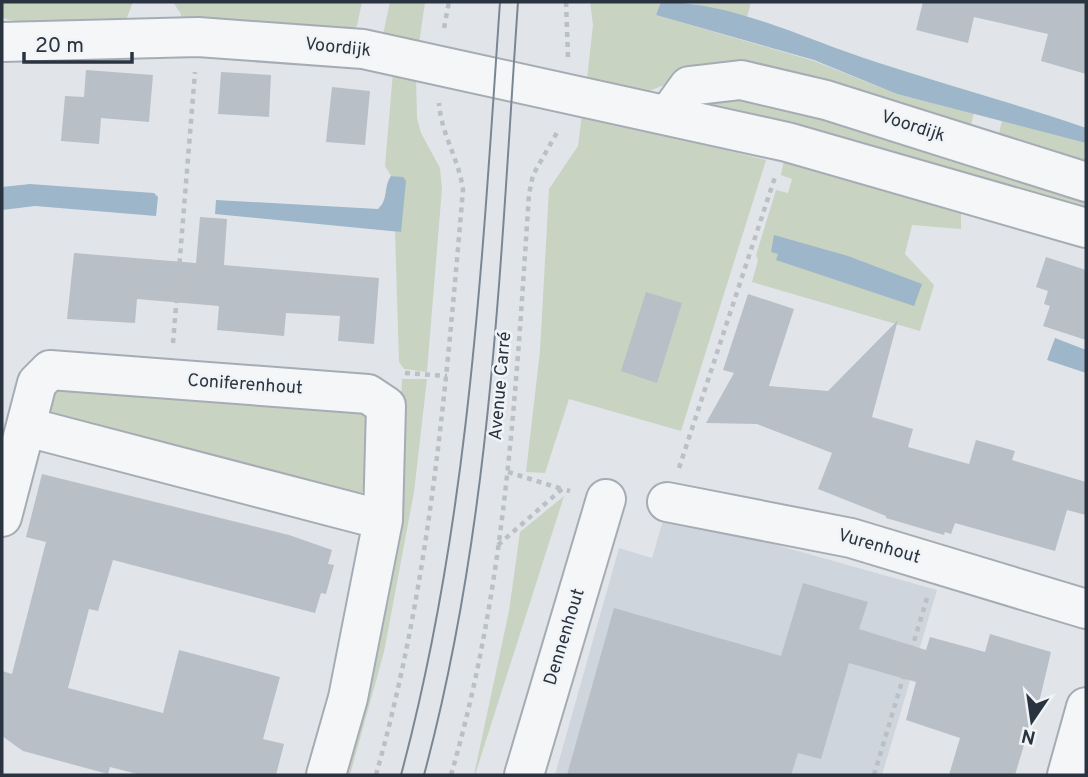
<svg xmlns="http://www.w3.org/2000/svg" width="1088" height="777" viewBox="0 0 1088 777" font-family="Overpass,sans-serif">
<style>
.built{fill:#cfd5dc}
.green{fill:#c8d3c2}
.water{fill:#9db6c9}
.building{fill:#b8bfc6}
.lines{fill:none;stroke-linecap:round;stroke-linejoin:round}
.minor-casing{stroke:#a6acb4;stroke-width:42}
.path{stroke:#bbc0c5;stroke-width:4.5;stroke-dasharray:5 5;stroke-linecap:butt}
.minor{stroke:#f4f6f8;stroke-width:38}
.tram{stroke:#7b8693;stroke-width:2}
.labels{text-anchor:middle;dominant-baseline:central;stroke-width:5;stroke-linejoin:round;paint-order:stroke}
.street-label{font-size:18px;fill:#2a3441;stroke:#f1f4f7}
</style>
<rect width="100%" height="100%" fill="#e1e5ea"/>
<path class="built" d="M665,514L937,590L882,775H555L619,548L652,558Z"/>
<path class="green" d="M2,2H133L126,20C100,20 20,26 3,18Z
M173,2H362L357,26L344,34L181,22V14Z
M390,2H425L419,44L382,39Z
M590,2H661L656,15L814,61L897,94L974,113L969,132L703,70L644,93L587,79L593,25Z
M686,2H751L747,17Z
M393,72L416,76L417,118L421,133L440,168L442,188L427,372L404,369L399,362L395,231L400,232L396,176H391L385,166Z
M734,90L1086,191V211L697,104Z
M582,114L766,160L681,431L569,399L545,473L526,472L540,351L549,189L578,146Z
M1002,120L1086,143V169L997,142Z
M784,160L961,210V229L912,225L905,254L934,285L920,331L752,282L758,260L756,255L776,190L788,193L792,179L781,175Z
M402,379H427L414,492L384,652L350,775H338L398,499Z
M56,382L368,412L369,487L358,495L45,414Z
M564,496L475,775H474L509,611L520,532Z"/>
<path class="water" d="M661,2C735,2 806,40 876,62C946,85 1017,104 1086,128V143L897,94L814,60L656,15Z
M391,176L403,177L406,181L401,232L215,214L216,200L378,209C389,199 383,187 391,176Z
M30,184L154,193L158,197L156,216L35,206L2,210V187Z
M774,235L848,256L922,284L914,306L776,260L778,254L771,252Z
M1055,338L1086,350V373L1047,360Z"/>
<path class="building" d="M923,2H1086V74L1041,61L1048,34L974,17L968,43L916,30Z
M86,70L153,75L149,122L101,118L99,144L61,141L65,96L84,97Z
M221,72L271,75L269,117L218,114Z
M332,87L370,91L365,145L326,142Z
M200,217L227,219L224,265L379,278L374,344L338,341L340,316L286,313L284,336L217,330L219,306L137,299L135,323L67,319L74,253L196,263Z
M1046,257L1086,270V340L1043,326L1050,306L1044,304L1048,291L1036,287Z
M646,292L682,303L657,383L621,371Z
M748,294L794,309L769,386L828,391L898,320L872,417L913,429L908,447L969,464L976,440L1015,451L1012,460L1086,482V515L1067,510L1055,551L955,523L951,534L945,532L944,535L886,518V516L818,489L832,453L757,424L706,423L734,373L723,370Z
M42,474L289,535L332,550L328,564L334,565L326,594L321,593L315,613L113,560L98,611L89,609L68,688L163,713L179,650L280,677L263,739L284,744L276,775H141L110,767L108,774L23,751L2,736V671L12,674L46,542L26,537Z
M803,583L868,602L859,629L926,650L930,637L985,652L990,634L1051,652L1036,715H1033L1015,775H949L960,738L906,720L916,682L849,663L821,759L798,753L791,775H567L614,608L781,656Z"/>
<g class="lines">
<g class="minor-casing">
<path id="minor" d="M2,42L198,37L363,49L787,142L1086,228
M668,115L689,86L741,80L826,100L1086,182
M27,427L383,520
M667,502L851,538L1086,609
M2,517L37,383L50,370L368,394L386,406L383,520L348,698L326,775
M524,775L606,499
M1067,775L1086,707"/>
</g>
<path class="path" d="M566,2L568,57
M444,28L449,2
M173,343L195,72
M405,373L447,376
M679,468L775,177
M508,472L562,489
M498,545L562,489L570,491
M376,775C430,584 446,388 463,190C459,159 441,134 439,103
M451,775C506,587 516,389 529,194L533,175L559,129
M874,775L927,598"/>
<use href="#minor" class="minor"/>
<path class="tram" d="M401,775C469,522 482,262 500,2
M424,775C492,522 500,262 518,2"/>
</g>
<g class="labels">
<g class="street-label">
<text transform="translate(338 48) rotate(6)">Voordijk</text>
<text transform="translate(913 127) rotate(18)">Voordijk</text>
<text transform="translate(245 385) rotate(4)">Coniferenhout</text>
<text transform="translate(501 386) rotate(-85)">Avenue Carré</text>
<text transform="translate(879 547) rotate(16)">Vurenhout</text>
<text transform="translate(565 637) rotate(-73)">Dennenhout</text>
</g>
</g>
<rect width="1088" height="777" fill="none" stroke="#2a3441" stroke-width="7"/>
<g transform="translate(1032 721) rotate(193)" stroke="#f1f4f7" stroke-width="5" paint-order="stroke">
<path d="M0-5L12 26L0 18L-12 26Z" fill="#2a3441"/>
<text y="-10" font-size="19" font-weight="bold" text-anchor="middle" fill="#2a3441">N</text>
</g>
<path d="M24 52v10h108v-10" fill="none" stroke="#2a3441" stroke-width="3.5"/>
<text x="35" y="52" font-size="21" fill="#2a3441" stroke="#f1f4f7" stroke-width="5" paint-order="stroke">20 m</text>
</svg>
